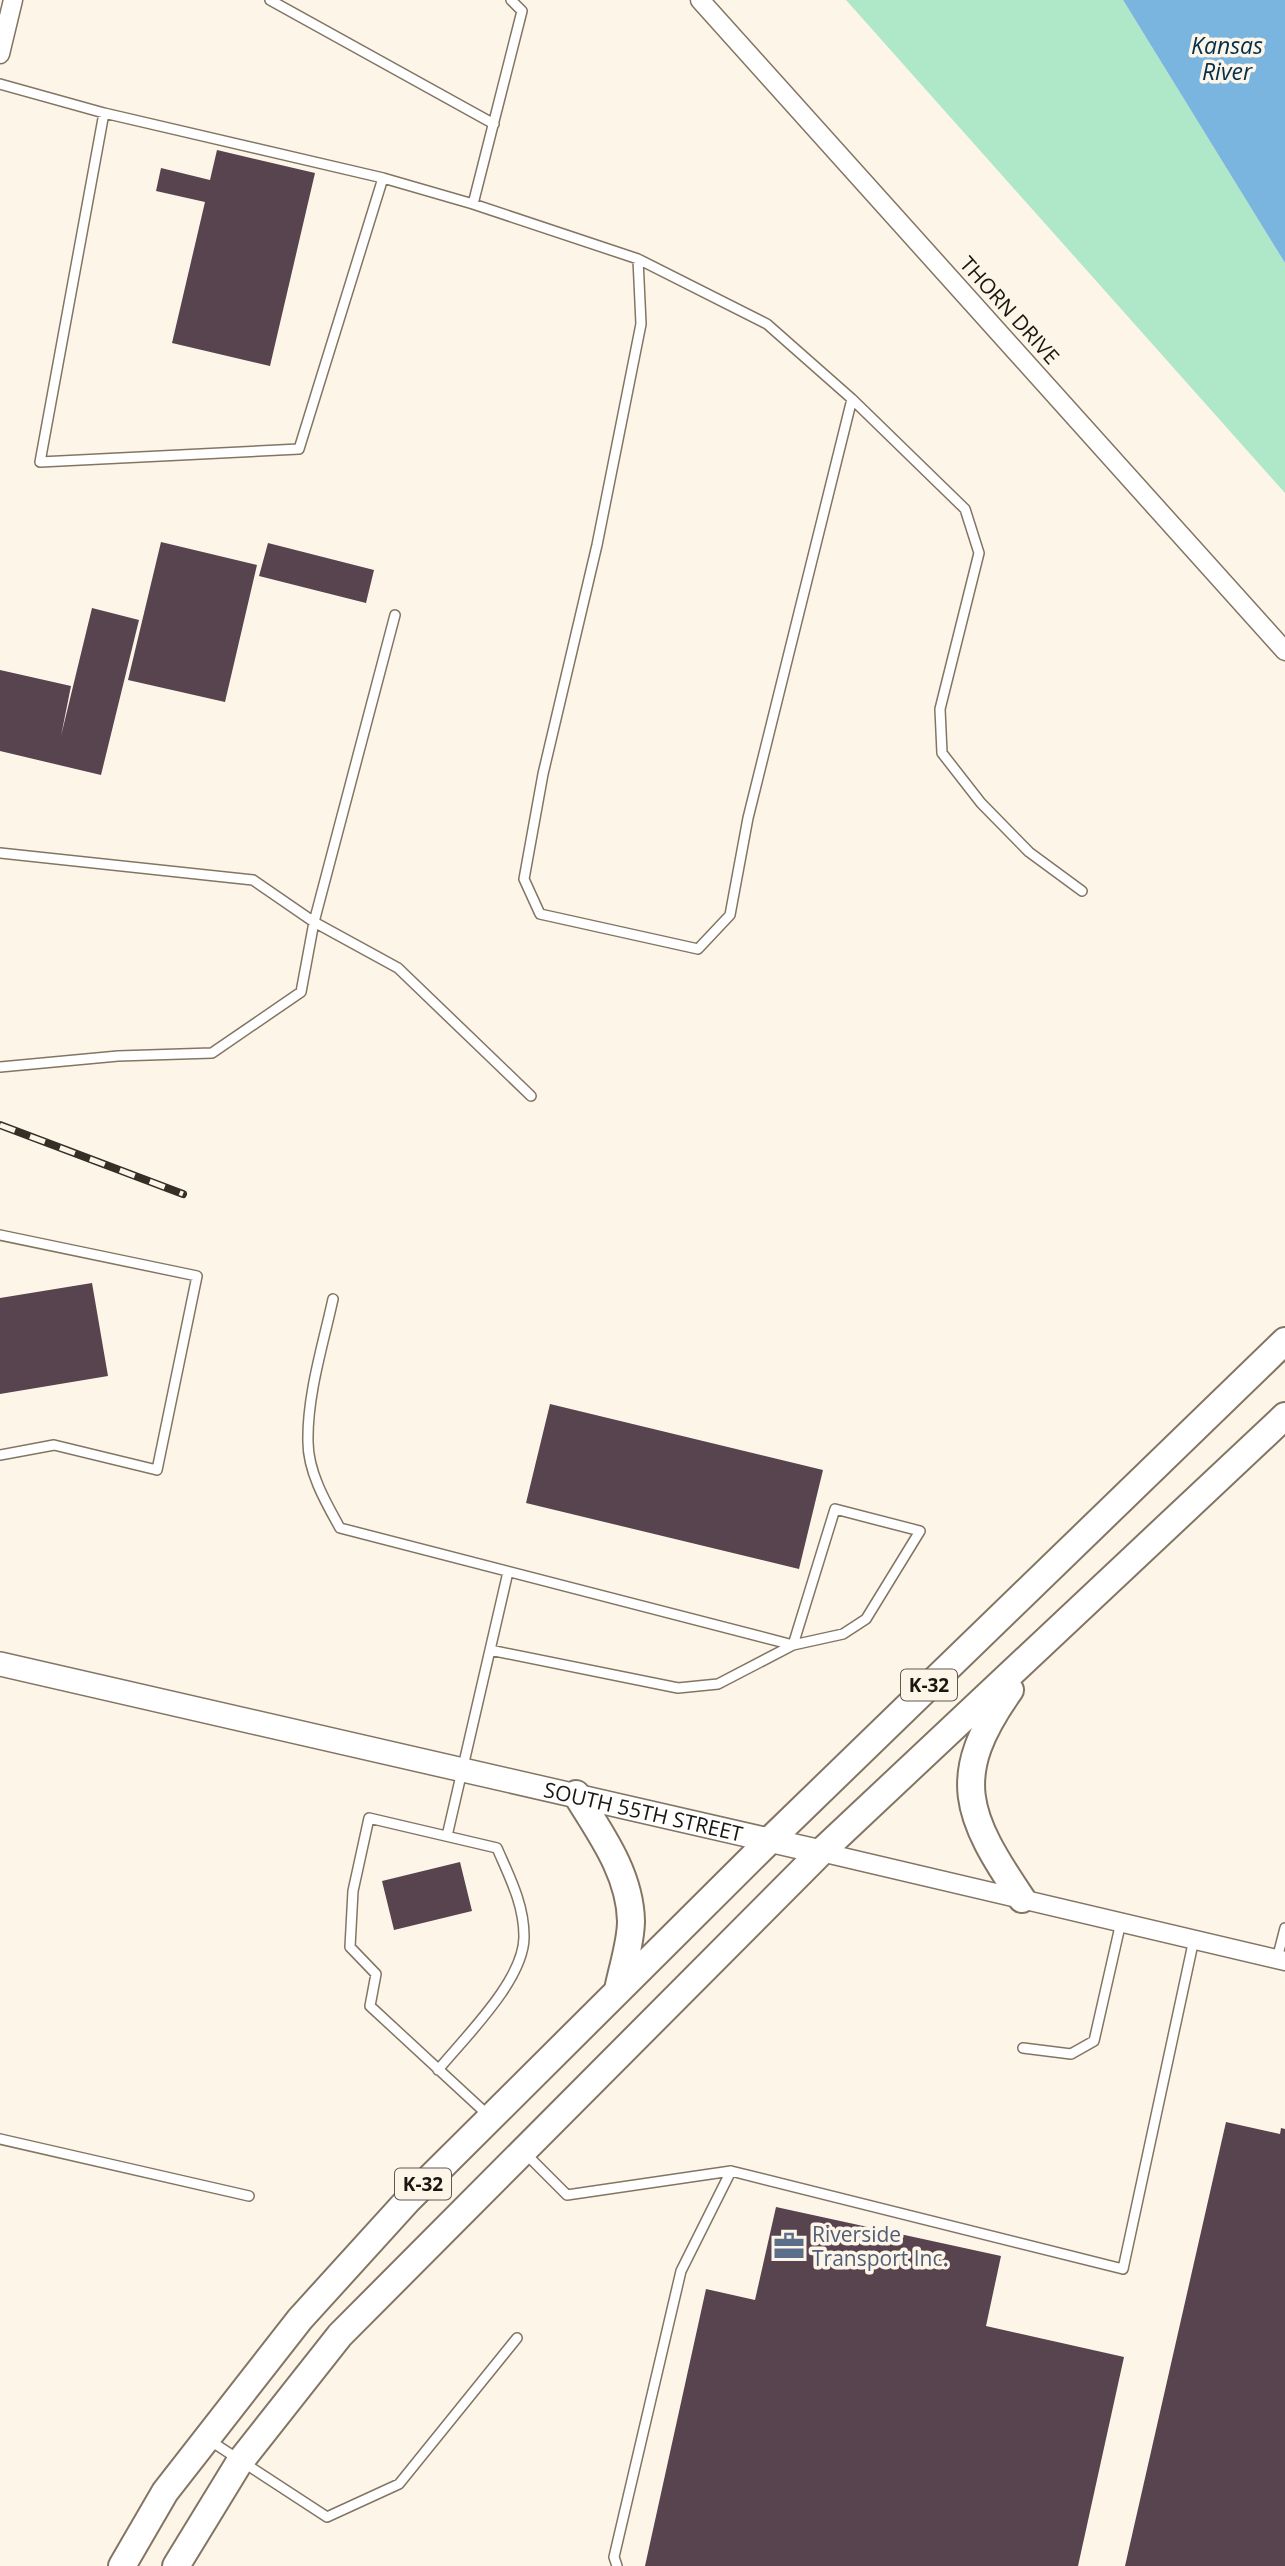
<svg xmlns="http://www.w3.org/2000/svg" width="1285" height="2566" viewBox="0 0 1285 2566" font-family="'Open Sans',sans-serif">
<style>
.green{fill:#afe7c9}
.water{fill:#7ab5e0}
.building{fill:#57444f}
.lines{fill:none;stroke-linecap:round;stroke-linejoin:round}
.service-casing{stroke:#837563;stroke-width:12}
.minor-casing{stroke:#837563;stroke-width:21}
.secondary-casing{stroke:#837563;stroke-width:26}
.primary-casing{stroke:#837563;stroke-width:30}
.service{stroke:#fff;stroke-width:9}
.minor{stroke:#fff;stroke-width:18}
.secondary{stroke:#fff;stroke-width:23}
.primary{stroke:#fff;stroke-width:26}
.rail-casing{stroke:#352f28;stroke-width:8}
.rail{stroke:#fef5e9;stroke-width:5;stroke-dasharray:16;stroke-linecap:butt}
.labels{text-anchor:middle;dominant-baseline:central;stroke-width:7;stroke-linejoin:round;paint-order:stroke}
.shield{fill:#fef5e9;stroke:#5f5950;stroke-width:2}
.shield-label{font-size:19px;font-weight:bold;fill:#1b160f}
.street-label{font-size:21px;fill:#1b160f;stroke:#fef5e9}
.service-label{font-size:21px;fill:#4e5e75;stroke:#fef5e9;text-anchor:start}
.water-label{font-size:23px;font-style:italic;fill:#00304c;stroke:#fef5e9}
</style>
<rect width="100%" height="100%" fill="#fef5e9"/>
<path class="green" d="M846,0H1123L1285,263V493Z"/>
<path class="water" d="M1123,0H1285V263Z"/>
<path class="building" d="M217,150L315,173L270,366L172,343L205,202L156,191L161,168L210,180Z
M161,542L257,565L225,702L128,680Z
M268,543L374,570L366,603L259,576Z
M92,608L139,620L101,775L0,751V670L71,686L61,736Z
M92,1283L108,1376L0,1394V1298Z
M550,1404L823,1470L799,1569L526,1503Z
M460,1862L472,1911L394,1930L382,1881Z
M1226,2122L1280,2134L1281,2128L1285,2129V2566H1125Z
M776,2207L1001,2256L986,2326L1124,2357L1078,2566H645L706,2289L755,2300Z"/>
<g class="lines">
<g class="service-casing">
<path id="service" d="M270,0L494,124
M0,84L104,113L383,178L299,449L40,462L104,113
M383,178L473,204L522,11L511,0
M473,204L638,259L767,324L852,399L748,818L730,915L698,949L540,914L524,879L543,774L597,545L641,324L638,259
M852,399L965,509L979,553L940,709L942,753L981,803L1029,852L1082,891
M395,615L314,922L398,968L531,1096
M0,853L253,880L314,922L301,992L212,1053L118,1056L0,1067
M0,1235L197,1276L157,1470L54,1445L0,1455
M333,1299C323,1345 307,1395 308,1442C308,1472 326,1503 340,1528L793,1645L835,1509L920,1531L866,1619L843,1634L793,1645L718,1684L678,1688L490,1650
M447,1836L508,1572
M1277,1959L1285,1928
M1023,2048L1071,2054L1094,2041L1121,1922
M438,2070C465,2037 525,1979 524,1936C524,1904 509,1876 497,1848L369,1818L353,1891L350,1947L376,1974L370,2006L489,2116
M0,2139L249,2196
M526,2154L567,2195L731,2171L1123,2269L1194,1939
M209,2440L327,2517L399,2484L517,2338
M617,2566L614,2557L681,2271L731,2171"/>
</g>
<g class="minor-casing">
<path id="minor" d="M700,0L1285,651
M0,54L13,0
M821,1852L1285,1961"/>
</g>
<g class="secondary-casing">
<g id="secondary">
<path id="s1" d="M0,1664L821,1852"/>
</g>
</g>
<g class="primary-casing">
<path id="primary" d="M1010,1690C948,1777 966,1816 1022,1899
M576,1794C600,1833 630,1873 631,1921C631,1943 622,1969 618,1990
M122,2566L165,2492L300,2319L409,2199L770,1840L1285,1341
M176,2566L239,2463L340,2335L821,1852L1285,1416"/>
</g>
<use href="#service" class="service"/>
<use href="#minor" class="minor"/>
<use href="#secondary" class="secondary"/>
<use href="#primary" class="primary"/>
<g class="rail-casing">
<path id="rail" d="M0,1125L183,1194"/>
</g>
<use href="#rail" class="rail"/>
</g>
<defs>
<g id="office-bare" transform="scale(2.415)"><path d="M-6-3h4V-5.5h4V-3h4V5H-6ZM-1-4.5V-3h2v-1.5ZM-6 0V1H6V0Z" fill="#5c6f8a" stroke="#fef5e9" stroke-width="2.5" paint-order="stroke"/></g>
</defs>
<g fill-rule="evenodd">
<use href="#office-bare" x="789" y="2246"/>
</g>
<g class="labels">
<g class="shield">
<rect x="901" y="1669.5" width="56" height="31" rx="5"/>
<rect x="395" y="2168.5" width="56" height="31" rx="5"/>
</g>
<g class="shield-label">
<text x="929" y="1685">K-32</text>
<text x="423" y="2184">K-32</text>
</g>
<g class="street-label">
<text transform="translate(1010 310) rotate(48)">THORN DRIVE</text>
<text stroke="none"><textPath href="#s1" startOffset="660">SOUTH 55TH STREET</textPath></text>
</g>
<g class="service-label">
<text x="812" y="2234">Riverside<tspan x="812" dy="24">Transport Inc.</tspan></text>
</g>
<g class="water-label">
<text x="1227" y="45">Kansas<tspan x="1227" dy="26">River</tspan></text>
</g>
</g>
</svg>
